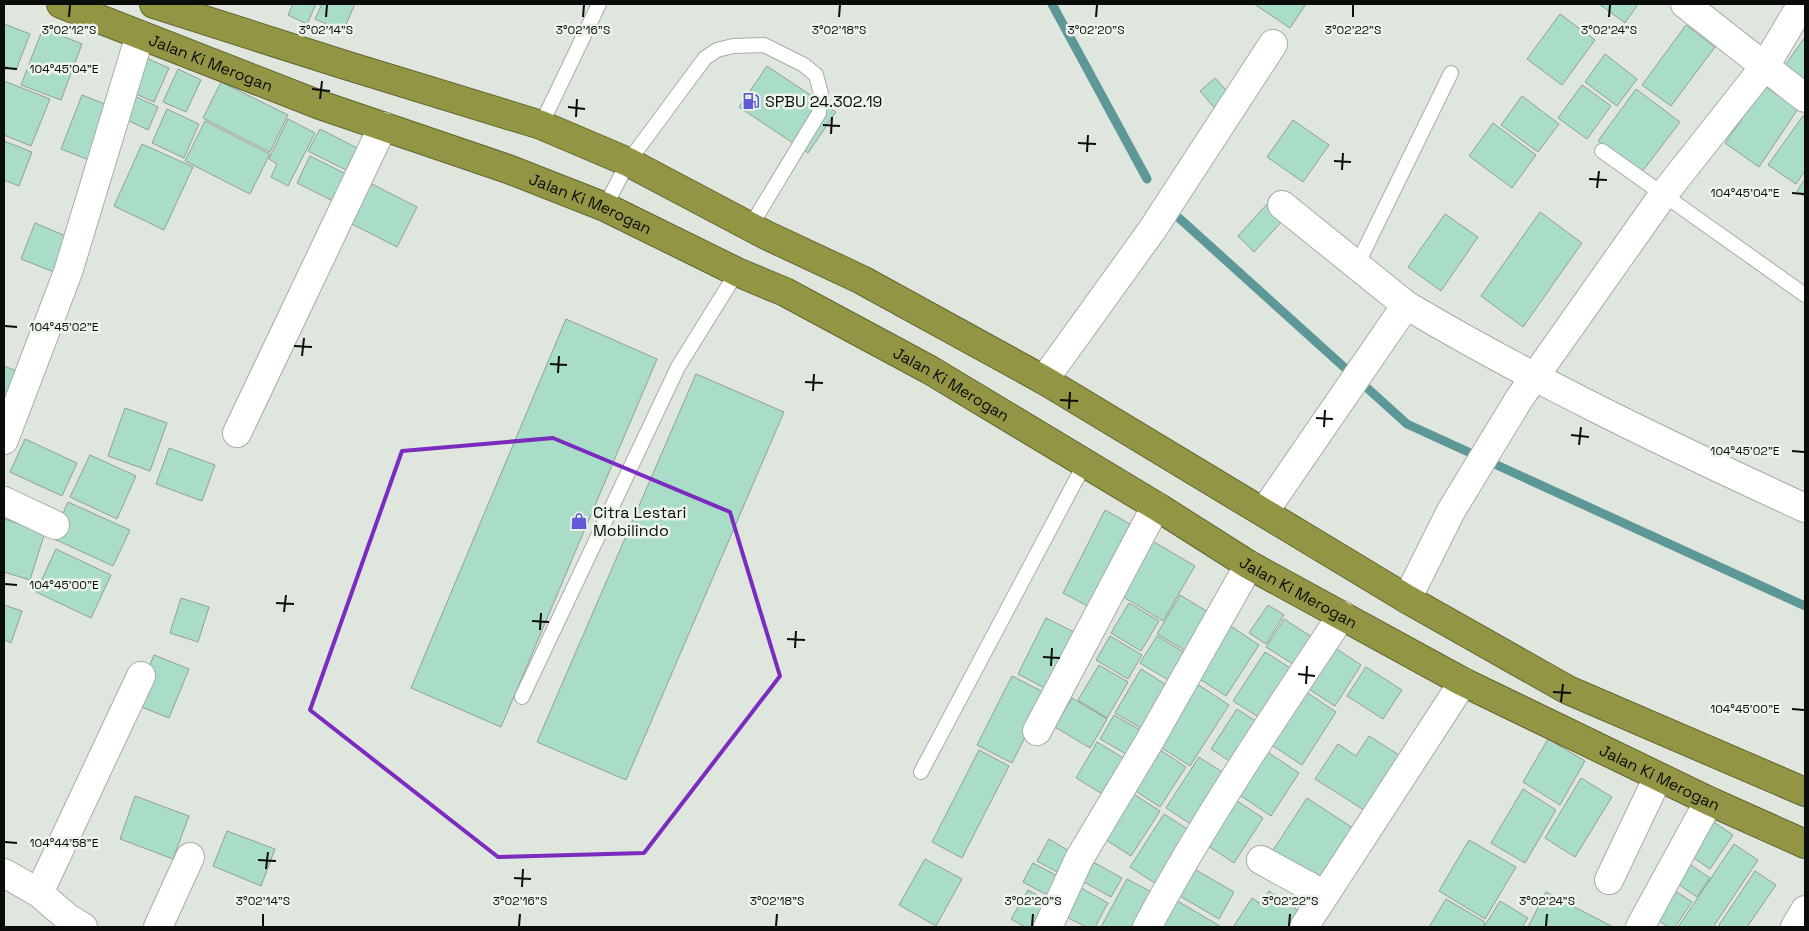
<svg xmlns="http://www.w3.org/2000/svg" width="1809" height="931" viewBox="0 0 1809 931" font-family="'Space Grotesk',sans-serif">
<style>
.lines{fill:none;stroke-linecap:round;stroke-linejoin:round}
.stream{stroke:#5e9797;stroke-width:9}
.building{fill:#aaddc8;stroke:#939e99}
.lane-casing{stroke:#a7ada5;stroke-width:16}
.street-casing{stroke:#a7ada5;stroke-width:30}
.highway-casing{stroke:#63652f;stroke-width:30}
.lane{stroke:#fff;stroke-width:14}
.street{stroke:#fff;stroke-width:28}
.highway{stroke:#929543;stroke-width:28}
.marked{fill:none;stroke:#7b2cbf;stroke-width:4;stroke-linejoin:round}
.ticks{fill:none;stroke:#0b0d0a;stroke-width:2}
.labels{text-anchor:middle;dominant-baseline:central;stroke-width:5;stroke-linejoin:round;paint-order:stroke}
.street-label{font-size:16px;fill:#0b0d0a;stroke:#edf4eb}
.poi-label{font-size:16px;fill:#0b0d0a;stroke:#edf4eb;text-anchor:start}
.ticks-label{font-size:12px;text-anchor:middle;fill:#0b0d0a;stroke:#edf4eb;stroke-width:5;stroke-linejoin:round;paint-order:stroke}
</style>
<rect width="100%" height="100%" fill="#dfe6de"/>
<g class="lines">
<path class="stream" d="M1052,4L1147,179
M1179,218L1407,424L1805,606"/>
</g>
<path class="building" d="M293,4H316L307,24L288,15Z
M322,4H355L343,31L315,19Z
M1254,4H1306L1290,28Z
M1599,4H1638L1625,23Z
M1560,14L1595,40L1562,85L1527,59Z
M4,24L30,34L16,70L4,66Z
M1686,25L1715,47L1671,106L1642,85Z
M43,28L82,44L61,100L21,85Z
M1805,37V89L1781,71Z
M1605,54L1637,79L1617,106L1585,82Z
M144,57L169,68L154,102L129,91Z
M767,66L836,112L808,153L739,107Z
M178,69L201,80L186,112L163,102Z
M1215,78L1234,99L1218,112L1200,91Z
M4,81L50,99L31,146L4,135Z
M221,82L288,115L270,152L203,118Z
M1582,85L1611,106L1587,139L1558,118Z
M1765,86L1798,109L1759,167L1725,143Z
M1636,89L1680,122L1641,173L1598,141Z
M82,95L115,108L94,162L61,149Z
M132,95L158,107L148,130L121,117Z
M1522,96L1559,124L1538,152L1501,125Z
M167,109L199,124L184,158L152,143Z
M1803,116L1805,117V171L1796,184L1768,165Z
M288,119L315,133L288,186L271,177L277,164L269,159Z
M1293,120L1329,145L1303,182L1267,157Z
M205,121L270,154L250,194L185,161Z
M1493,123L1536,155L1512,188L1469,156Z
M320,129L357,148L348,171L308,151Z
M4,141L32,152L19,186L4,180Z
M142,144L193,167L164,230L114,206Z
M310,156L346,174L333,201L297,183Z
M1805,179V197L1797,191Z
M370,183L417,207L397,247L350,223Z
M1269,202L1285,218L1254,252L1238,236Z
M1540,212L1582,243L1523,327L1481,296Z
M1445,214L1478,237L1441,291L1408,267Z
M35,223L73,239L59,274L21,259Z
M566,319L657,359L501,727L411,688Z
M4,366L19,372L11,394L4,391Z
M696,374L784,412L626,780L537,742Z
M125,408L167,423L150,471L108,456Z
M25,439L77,463L62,496L10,472Z
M169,448L215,465L202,501L156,484Z
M90,455L136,476L117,519L70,497Z
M68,502L130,530L113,566L52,538Z
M1105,510L1130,524L1116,551L1124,554L1095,610L1063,593Z
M4,519L45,532L30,580L4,572Z
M1149,539L1195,566L1163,621L1117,593Z
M56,549L111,575L91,618L36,592Z
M1180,595L1218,618L1195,656L1157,634Z
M181,598L209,607L198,642L170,633Z
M1129,603L1159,621L1141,651L1111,633Z
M4,605L22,611L11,643L4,640Z
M1268,605L1284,615L1266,644L1249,633Z
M1046,618L1080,635L1052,692L1018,674Z
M1284,619L1320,642L1302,670L1266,647Z
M1226,623L1259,645L1226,696L1192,674Z
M1110,636L1142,655L1128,679L1096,660Z
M1157,636L1192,657L1175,684L1140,663Z
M1334,647L1361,665L1335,706L1307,688Z
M1265,652L1298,673L1267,722L1233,701Z
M154,655L189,669L169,718L134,704Z
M1099,665L1128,682L1107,718L1078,700Z
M1366,667L1402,690L1383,719L1347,696Z
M1141,669L1173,689L1148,732L1115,713Z
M1012,676L1047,694L1012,763L977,745Z
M1191,680L1229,705L1190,766L1151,741Z
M1302,689L1336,712L1302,765L1267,742Z
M1072,698L1107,719L1090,748L1055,727Z
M1237,709L1263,726L1237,766L1211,749Z
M1114,715L1147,734L1133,758L1100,739Z
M1369,736L1402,757L1364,810L1315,779L1338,744L1356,756Z
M1548,739L1585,761L1560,805L1523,782Z
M1097,742L1130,762L1109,798L1076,778Z
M1154,746L1186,767L1160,807L1128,786Z
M1260,747L1299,773L1271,816L1232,790Z
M979,750L1009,766L962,858L932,842Z
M1199,757L1233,779L1200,830L1166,808Z
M1581,778L1612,797L1575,857L1545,838Z
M1126,789L1160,811L1131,856L1097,834Z
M1523,789L1556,810L1525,863L1491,843Z
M1228,795L1263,818L1234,863L1199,840Z
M135,796L189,816L173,859L120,839Z
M1307,798L1359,832L1322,889L1270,855Z
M1164,814L1195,834L1161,887L1130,867Z
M1711,820L1733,835L1710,869L1688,854Z
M227,831L275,849L261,886L213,866Z
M1049,839L1069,851L1057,872L1037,861Z
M1469,840L1516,867L1485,919L1439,891Z
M1734,844L1758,860L1713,927H1678Z
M1084,857L1122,878L1111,897L1073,876Z
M925,859L962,879L936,926L899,905Z
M1033,863L1067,881L1056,900L1023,882Z
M1688,863L1710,878L1697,897L1675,882Z
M1189,866L1234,892L1219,919L1173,892Z
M1755,871L1776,885L1747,927H1721L1719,925Z
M1127,879L1157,895L1140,927H1101Z
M1072,883L1108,903L1095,927H1086L1057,912Z
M1671,888L1692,902L1675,927H1668L1652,916Z
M1028,890L1057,906L1046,927H1025L1011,919Z
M1269,891L1302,913L1293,927H1233L1252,898L1261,904Z
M1546,892L1613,927H1528Z
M1169,896L1220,926L1219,927H1151Z
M1446,899L1485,922L1483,927H1429Z
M1500,901L1528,918L1522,927H1484Z"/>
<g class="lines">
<g class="lane-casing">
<path id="lane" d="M541,125L599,4
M1602,151L1805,295
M605,207L628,162L705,58L717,50L733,46L764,45L804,65L816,75L821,94L819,113L750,227
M1357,265L1451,73
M522,697L678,367L737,272
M921,772L1085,463"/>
</g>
<g class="street-casing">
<path id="street" d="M1685,4L1805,98
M1282,205L1406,305
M1044,380L1152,230L1273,44
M237,433L383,126
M4,440L68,272L140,35
M4,501L55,525
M1264,512L1406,305C1534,381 1670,446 1805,508
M1407,599L1451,511L1519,399L1663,195L1765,66L1796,14
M1037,731L1156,506
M1261,860L1325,895
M4,873L39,893L68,918L83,927
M1609,880L1658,777
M39,893L141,676
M158,927L190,857
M1048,927L1079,859L1149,742L1249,565
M1147,927C1205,819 1274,717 1342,615
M1304,927L1463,682
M1640,927L1709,801
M1795,927L1805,910"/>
</g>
<g class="highway-casing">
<g id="highway">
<path id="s1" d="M61,4L320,105L508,169L605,207L737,272L785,292L930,370L1156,506L1249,565L1463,682L1709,801L1805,844"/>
<path d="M154,4L342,64L541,125L628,162L766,235L862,280L1044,380L1407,599L1568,690L1805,792"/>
</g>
</g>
<use href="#lane" class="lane"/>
<use href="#street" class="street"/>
<use href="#highway" class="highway"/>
</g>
<path class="marked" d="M553,438L730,512L780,676L644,853L498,857L310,710L402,451Z"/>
<path class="ticks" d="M69,17L70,5M326,17L327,5M583,17L584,5M839,17L840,5M1096,17L1097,5M1353,17V5M1609,17L1610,5M5,68L17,69M312,89L330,91M320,99L322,81M568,107L585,109M576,117L577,99M823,125L840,126M831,134L832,117M1078,143L1096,144M1087,152L1088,135M1334,161L1351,162M1342,170L1343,153M1589,179L1607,180M1597,188L1599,171M1792,193L1804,194M5,326L17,327M294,346L312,347M302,356L304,338M550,364L567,365M558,373L559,356M805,382L823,383M813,391L814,374M1060,400L1078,401M1069,409L1070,392M1316,418L1333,419M1324,427L1325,410M1571,435L1589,437M1579,445L1581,427M1792,451L1804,452M5,584L17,585M276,603L294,604M284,612L286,595M532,621L549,622M540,630L541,613M787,639L805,640M795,648L796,631M1043,657L1060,658M1051,666L1052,648M1298,674L1315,676M1306,684L1307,666M1553,692L1571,693M1561,702L1563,684M1792,709L1804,710M5,842L17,843M258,860L276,861M266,869L268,852M514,878L531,879M522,887L523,869M263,926V914M519,926L520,914M776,926L777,914M1032,926L1033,914M1289,926L1290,914M1546,926L1547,914"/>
<defs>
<g id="fuel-bare" transform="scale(1.35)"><path d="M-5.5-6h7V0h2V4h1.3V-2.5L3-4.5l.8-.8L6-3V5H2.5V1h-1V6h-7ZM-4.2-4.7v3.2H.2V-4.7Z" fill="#615bd4" stroke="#edf4eb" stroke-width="2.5" paint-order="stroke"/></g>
<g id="shop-bare" transform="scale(1.35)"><path d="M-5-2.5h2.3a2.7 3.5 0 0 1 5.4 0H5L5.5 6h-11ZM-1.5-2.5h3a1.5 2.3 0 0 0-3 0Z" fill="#615bd4" stroke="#edf4eb" stroke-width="2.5" paint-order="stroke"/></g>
</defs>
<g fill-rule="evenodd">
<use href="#fuel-bare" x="751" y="101"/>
<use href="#shop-bare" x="579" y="521"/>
</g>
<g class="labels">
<g class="street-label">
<text stroke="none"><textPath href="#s1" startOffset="161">Jalan Ki Merogan</textPath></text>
<text stroke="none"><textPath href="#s1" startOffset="566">Jalan Ki Merogan</textPath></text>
<text stroke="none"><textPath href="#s1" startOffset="970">Jalan Ki Merogan</textPath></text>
<text stroke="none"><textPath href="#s1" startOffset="1375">Jalan Ki Merogan</textPath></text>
<text stroke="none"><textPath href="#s1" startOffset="1781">Jalan Ki Merogan</textPath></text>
</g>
<g class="poi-label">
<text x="765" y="101">SPBU 24.302.19</text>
<text x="593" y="512">Citra Lestari<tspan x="593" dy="18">Mobilindo</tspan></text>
</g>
</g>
<g class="ticks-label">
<text x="69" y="34">3°02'12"S</text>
<text x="326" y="34">3°02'14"S</text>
<text x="583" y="34">3°02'16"S</text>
<text x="839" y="34">3°02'18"S</text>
<text x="1096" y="34">3°02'20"S</text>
<text x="1353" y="34">3°02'22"S</text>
<text x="1609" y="34">3°02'24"S</text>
<text x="64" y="73">104°45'04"E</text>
<text x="1745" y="197">104°45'04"E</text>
<text x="64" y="331">104°45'02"E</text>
<text x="1745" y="455">104°45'02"E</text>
<text x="64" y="589">104°45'00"E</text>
<text x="1745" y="713">104°45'00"E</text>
<text x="64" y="847">104°44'58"E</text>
<text x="263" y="905">3°02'14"S</text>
<text x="520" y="905">3°02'16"S</text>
<text x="777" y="905">3°02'18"S</text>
<text x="1033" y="905">3°02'20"S</text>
<text x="1290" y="905">3°02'22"S</text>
<text x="1547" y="905">3°02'24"S</text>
</g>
<rect width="1809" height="931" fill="none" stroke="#0b0d0a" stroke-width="10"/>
</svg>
